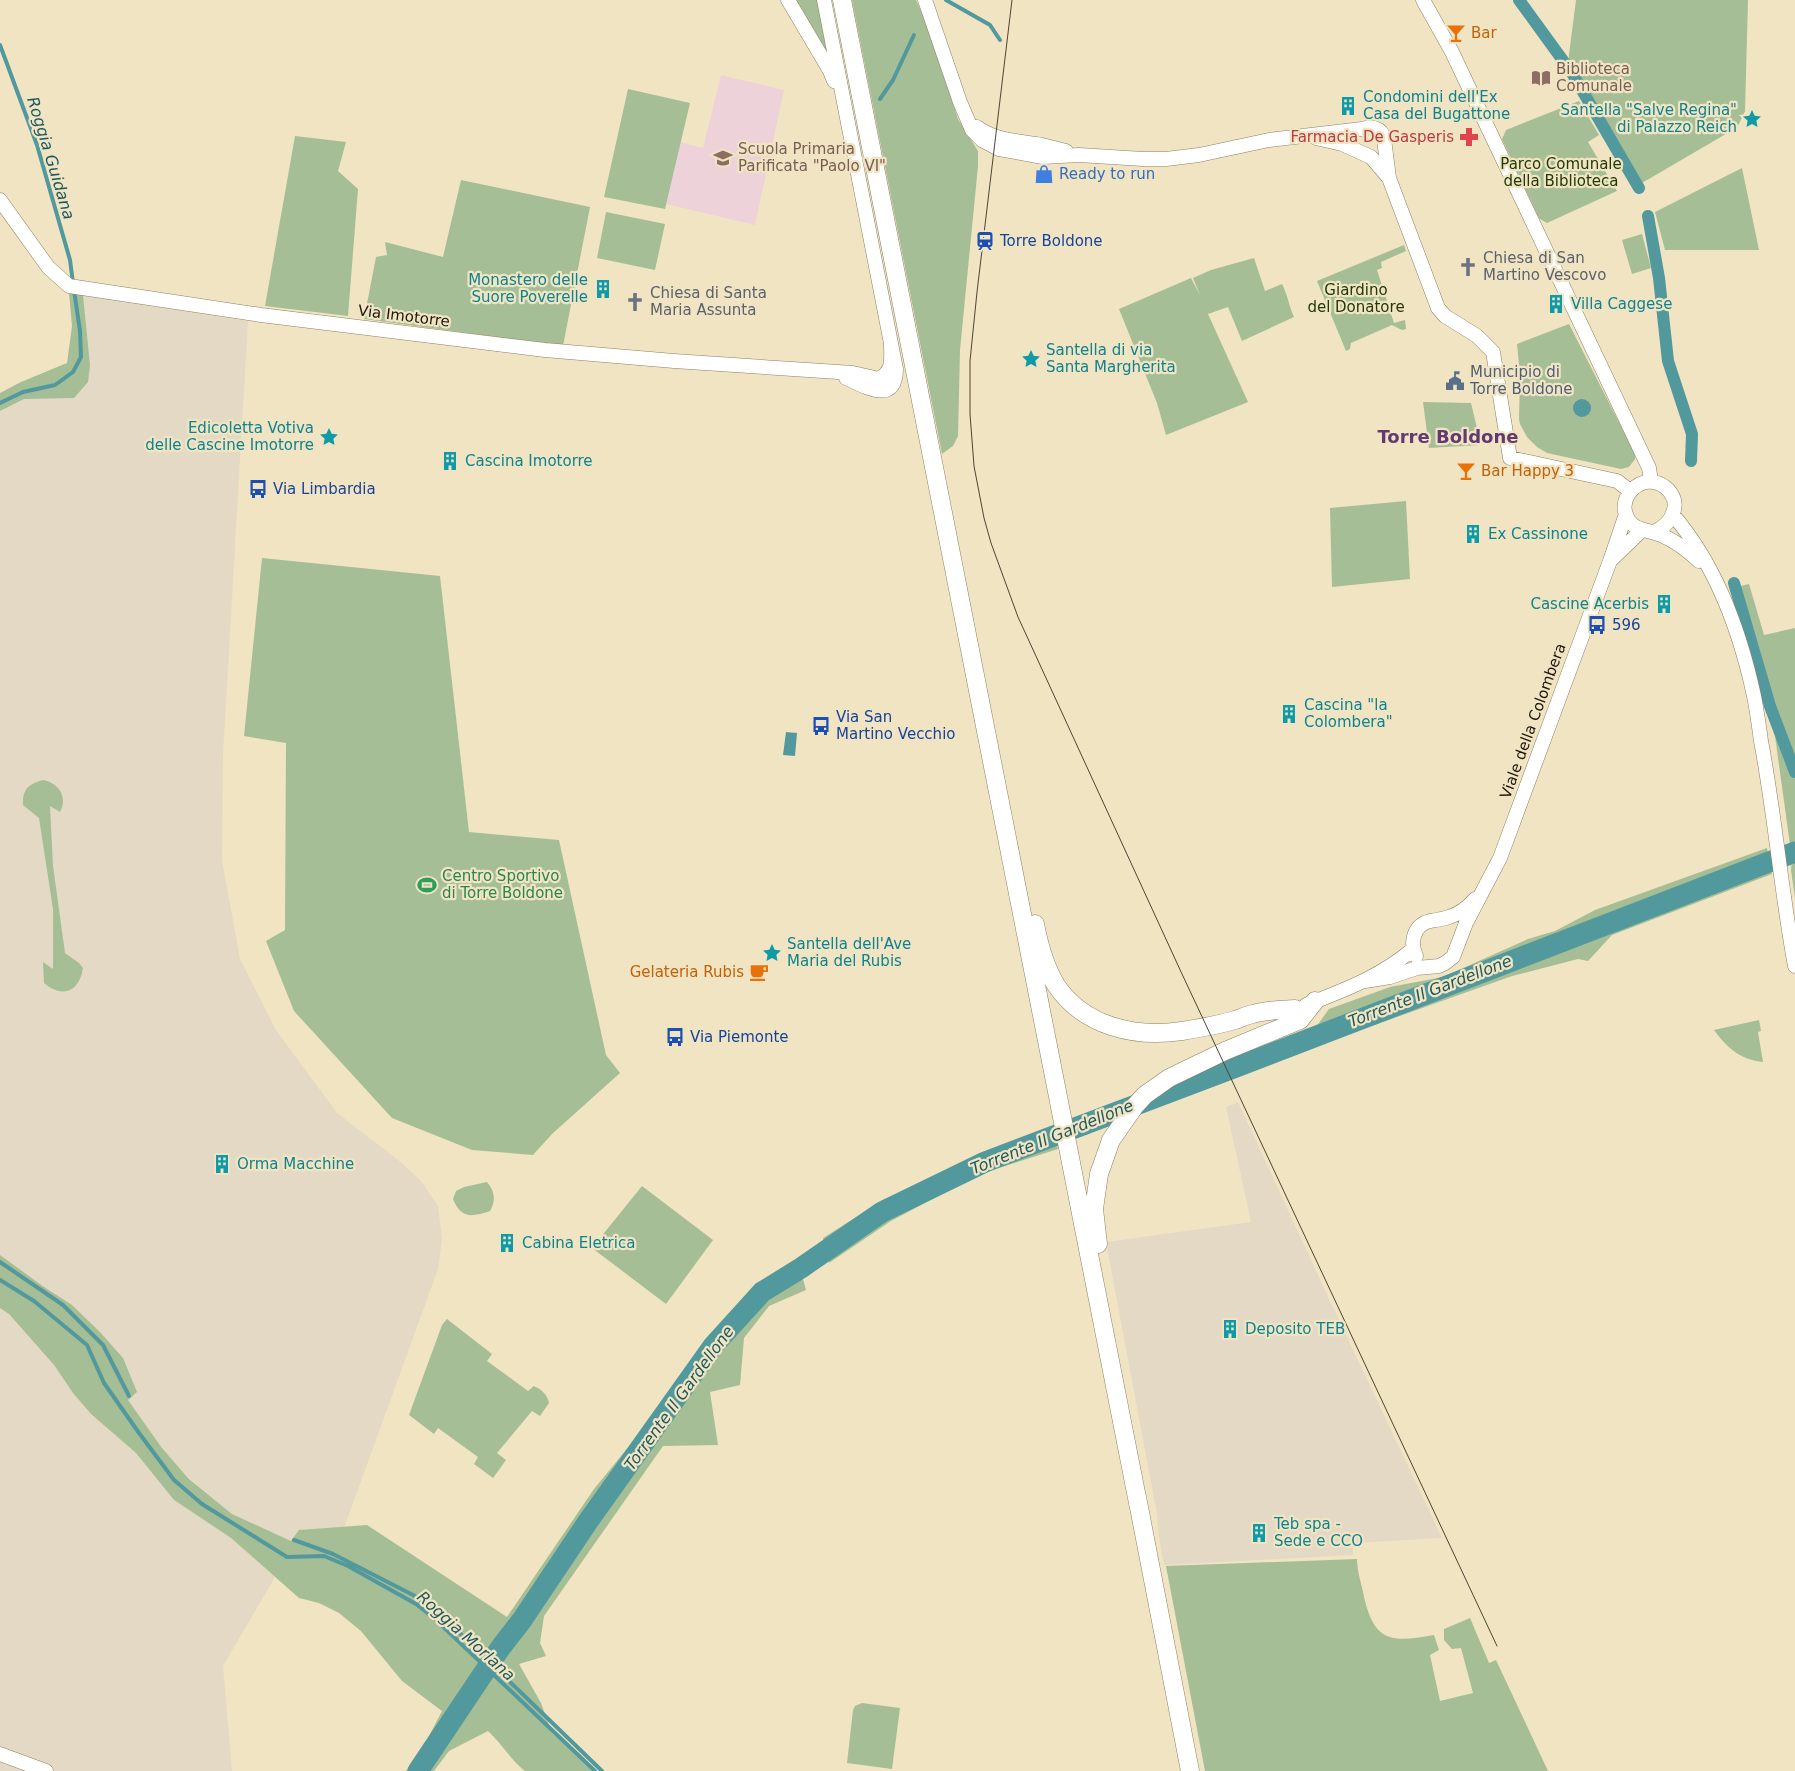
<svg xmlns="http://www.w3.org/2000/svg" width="1795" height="1771" viewBox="0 0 1795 1771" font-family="'DejaVu Sans',sans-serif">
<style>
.industrial{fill:#e4d9c5}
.education{fill:#edd3d9}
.green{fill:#a5be95}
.water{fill:#52999e}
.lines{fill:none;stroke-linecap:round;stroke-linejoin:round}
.stream{stroke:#52999e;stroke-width:4}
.canal{stroke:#52999e;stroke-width:12}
.river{stroke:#52999e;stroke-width:21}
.tertiary-casing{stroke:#8c8162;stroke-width:15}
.trunk-casing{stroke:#8c8162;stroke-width:19}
.tertiary{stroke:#fff;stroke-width:14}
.trunk{stroke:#fff;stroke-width:18}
.tram{stroke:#4b4534;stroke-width:1}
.labels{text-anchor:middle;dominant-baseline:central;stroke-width:4.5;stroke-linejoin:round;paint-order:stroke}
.food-label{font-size:15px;fill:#c56008;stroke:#f1e4c3;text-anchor:start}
.education-label{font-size:15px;fill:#785e54;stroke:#f1e4c3;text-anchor:start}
.culture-label{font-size:15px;fill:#0d838f;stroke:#f1e4c3;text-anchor:start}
.health-label{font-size:15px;fill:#be3a42;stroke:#f1e4c3;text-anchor:end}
.park-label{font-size:15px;fill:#203a08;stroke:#f1e4c3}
.shop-label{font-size:15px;fill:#366cbe;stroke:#f1e4c3;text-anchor:start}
.transit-label{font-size:15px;fill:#164399;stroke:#f1e4c3;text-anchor:start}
.worship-label{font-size:15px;fill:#5b616d;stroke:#f1e4c3;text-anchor:start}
.street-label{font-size:15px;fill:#1b170b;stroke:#f1e4c3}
.service-label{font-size:15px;fill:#4e5e75;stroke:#f1e4c3;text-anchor:start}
.leisure-label{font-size:15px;fill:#27864d;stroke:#f1e4c3;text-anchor:start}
.water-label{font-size:16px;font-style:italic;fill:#1c585d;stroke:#f1e4c3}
.quarter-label{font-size:18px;font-weight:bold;fill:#623970;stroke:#f1e4c3}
</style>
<rect width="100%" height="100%" fill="#f1e4c3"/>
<path class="industrial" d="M83,295L248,321L223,755L222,860L240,959L276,1030L337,1113L402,1163L421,1181L438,1206L442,1239L438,1269L344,1528L291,1541L232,1514L189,1478L162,1448L128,1400L123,1358L100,1332L72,1305L44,1287L0,1255V411L90,365Z
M1238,1102L1324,1288L1442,1538L1353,1543V1555L1164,1565L1159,1537L1157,1514L1106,1242L1251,1222L1226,1107Z
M0,1308L9,1314L54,1365L73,1393L91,1414L136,1453L174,1500L231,1538L275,1577L223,1666L232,1771H0Z"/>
<path class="education" d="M721,75L784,90L755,225L666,204L680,142L703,148Z"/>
<path class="green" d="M796,0H818L829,55Z
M852,0H916L929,29L958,119L978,151V166L960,350L958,436L953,446L942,454Z
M1576,0H1748L1745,111L1739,124L1731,131L1642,183L1576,72L1569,64V54Z
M628,89L690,103L665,209L604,197Z
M1579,101L1599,135L1588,142L1617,191L1547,223L1540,219L1538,216L1502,139L1506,130Z
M295,136L346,142L338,171L358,189L348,316L265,306Z
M1742,168L1759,250H1665L1655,212Z
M461,180L590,207L563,346L364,319L376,257L387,255L385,242L443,257Z
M606,212L665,224L655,270L597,258Z
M1642,234L1651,268L1632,274L1622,240Z
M1404,245L1406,251L1381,262L1382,268L1377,270L1394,323L1405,320L1406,329L1402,330L1392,325L1351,343L1350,349L1346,351L1317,281Z
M1254,258L1265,291L1282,284C1288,296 1289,306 1294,317L1242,341L1228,307L1208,314L1248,402L1166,435L1157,403L1119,309L1191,278L1200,295L1193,278L1211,270Z
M69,293L83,295L90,365L88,382L74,398L24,399L0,411V393L21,382L67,363L72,326Z
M1569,324L1635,454V459L1629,467L1621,469L1547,453L1537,447L1527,437L1520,424L1519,419L1520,375L1517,344Z
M1423,402L1471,403L1481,445L1429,448Z
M1406,501L1410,579L1332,587L1330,508Z
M262,558L440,576L469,832L559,840L606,1055L620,1073L552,1134L533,1155L472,1150L392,1118L294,1011L266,941L285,930L286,743L244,736Z
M1749,584L1764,635L1795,628V898L1791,870L1792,859L1775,736L1732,588Z
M43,780C59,783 68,797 60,812L50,806L53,866L65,953L79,963L83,968C79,993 62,998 44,983L43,962L53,969V909L39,818L23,805C22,789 29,784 43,780Z
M1767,848L1772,874L1612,935L1588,961L1578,959L1512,976L1240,1073L1234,1061L1316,1027L1329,1009L1390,987L1443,977L1528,939L1555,931L1595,910Z
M1759,1020L1761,1031L1758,1032L1763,1062C1741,1060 1727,1048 1714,1030Z
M1053,1129L1058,1149L980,1174L891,1221L829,1263L823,1238L883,1200Z
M487,1182C495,1191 496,1201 490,1211C472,1217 461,1219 453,1199L456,1191L464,1187Z
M642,1186L713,1240L666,1304L592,1248Z
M0,1255L44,1287L72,1305L100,1332L123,1358L137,1392L128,1400L162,1448L189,1479L232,1514L291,1541L299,1530L367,1525L507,1617L594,1489L748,1301L798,1261L806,1290L769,1306L744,1338L740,1385L710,1392L718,1445L663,1446L544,1616L540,1643L546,1656L519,1664L541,1703L552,1733L597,1771H525C511,1760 501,1743 488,1731L449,1751L434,1771H406L428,1738L442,1711L402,1681L361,1631L339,1613L319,1603L299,1598L231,1538L174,1500L136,1453L91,1414L73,1393L54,1365L9,1314L0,1308Z
M447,1319L492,1354L487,1361L528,1391L534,1386C542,1390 547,1394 549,1403L540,1416L532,1411L497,1453L506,1460L493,1478L474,1464L478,1457L438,1428L434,1434L409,1415L442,1325Z
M1357,1559C1357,1572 1362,1585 1364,1597C1375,1644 1393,1642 1434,1635L1439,1650L1430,1655L1440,1701L1473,1693L1461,1648L1452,1649L1444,1640V1629L1470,1618L1489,1663L1496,1660L1548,1771H1205L1166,1566Z
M862,1703L900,1708L892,1769L847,1763L853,1710L855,1706Z"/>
<path class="water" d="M1573 408a9 9 0 1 1 18 0a9 9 0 1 1-18 0Z
M786,732L797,733L795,756L783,755Z"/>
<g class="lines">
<path class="stream" d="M946,0L990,25L1000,40
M0,45L37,145L70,260L73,283
M880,99L893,80L914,35
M0,403L23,392L55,385L73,372L81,357L80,331L74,290
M0,1262L63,1305L103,1345L129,1396
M0,1280L34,1301L87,1345L104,1383L139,1433L174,1480L202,1504L287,1557L324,1556L348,1566L416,1604L435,1619L595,1771
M294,1540L333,1554L415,1596L444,1618L602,1771"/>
<path class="canal" d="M1519,0L1572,73L1639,188
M1648,216L1659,278L1668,361L1692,434L1691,461
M1734,583L1770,706L1795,772"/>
<path class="river" d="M418,1771L501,1647L522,1620L589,1520L713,1346L762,1292L801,1268L882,1212L985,1162L1239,1066L1795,852"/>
<g class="tertiary-casing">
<path id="tertiary" d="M788,0L830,71L834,81
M824,0L896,369C896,405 866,387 846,378
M925,0L960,102L972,130L982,140L999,149L1043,157L1079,155L1143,159H1166L1199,155L1269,140L1362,129C1371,126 1382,127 1384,139L1389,178L1438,308L1445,316L1477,336L1493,352L1510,458L1617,481L1630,491
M1423,0L1452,52L1649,468L1651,481
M977,127C995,141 1020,141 1042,145C1050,147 1058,149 1066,151
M1316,138L1342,144L1371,157L1389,178
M0,200L48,267L69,286L261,315L545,350L674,361L853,373L879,379C894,370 891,360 891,344
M1673,515C1717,566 1740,631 1754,696C1757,711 1759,726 1761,741C1775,815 1781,891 1795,966
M1654,532C1672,524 1684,502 1665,487C1642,469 1611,501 1631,523C1638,531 1645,529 1655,533C1672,538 1686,549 1699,561
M1612,559L1641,531
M1416,956C1410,943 1413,925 1430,921C1436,920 1443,919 1449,917C1459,914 1468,907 1475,899
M1365,981L1390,977L1417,968L1439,966L1445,963L1453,957L1466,923L1500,858L1610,561L1626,514
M1306,1005C1344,990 1382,976 1413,949
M0,1754L46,1771"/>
</g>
<g class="trunk-casing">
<path id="trunk" d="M842,0L1139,1508
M1035,924C1039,945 1045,967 1056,985C1084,1027 1136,1038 1182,1031C1200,1028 1218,1025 1235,1020C1241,1018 1247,1015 1253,1014C1266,1010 1281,1010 1295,1009
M1098,1244L1094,1209L1099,1174L1111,1140L1134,1107L1145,1095L1169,1078L1225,1051L1300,1020L1315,1001
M1137,1497L1190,1771"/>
</g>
<use href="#tertiary" class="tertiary"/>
<use href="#trunk" class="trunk"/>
<path class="tram" d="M1012,0L977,292L970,361V414L974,466L984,518L991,543L1018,617L1182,974L1497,1646"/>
</g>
<defs>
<g id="bar-bare" transform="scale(1.5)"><path d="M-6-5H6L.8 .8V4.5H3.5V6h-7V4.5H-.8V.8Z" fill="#e8710a" stroke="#f1e4c3" stroke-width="2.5" paint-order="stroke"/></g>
<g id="library-bare" transform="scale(1.5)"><path d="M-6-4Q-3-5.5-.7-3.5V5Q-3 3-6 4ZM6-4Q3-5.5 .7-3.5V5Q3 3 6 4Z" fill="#8d6e63" stroke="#f1e4c3" stroke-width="2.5" paint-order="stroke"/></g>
<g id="building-bare" transform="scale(1.5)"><path d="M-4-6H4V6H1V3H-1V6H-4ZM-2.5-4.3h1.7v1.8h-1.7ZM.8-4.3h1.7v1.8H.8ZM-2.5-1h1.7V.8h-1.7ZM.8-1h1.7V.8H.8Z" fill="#0f9aa8" stroke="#f1e4c3" stroke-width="2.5" paint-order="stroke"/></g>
<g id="sight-bare" transform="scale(1.5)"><path d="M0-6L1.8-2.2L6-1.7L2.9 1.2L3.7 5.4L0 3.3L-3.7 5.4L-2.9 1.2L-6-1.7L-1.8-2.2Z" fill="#0f9aa8" stroke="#f1e4c3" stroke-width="2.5" paint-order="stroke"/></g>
<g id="pharmacy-bare" transform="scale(1.5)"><path d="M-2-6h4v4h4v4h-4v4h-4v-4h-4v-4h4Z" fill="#e0444e" stroke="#f1e4c3" stroke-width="2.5" paint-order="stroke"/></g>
<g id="school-bare" transform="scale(1.5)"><path d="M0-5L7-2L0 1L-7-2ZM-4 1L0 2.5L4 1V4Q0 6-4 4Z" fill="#8d6e63" stroke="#f1e4c3" stroke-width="2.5" paint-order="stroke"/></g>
<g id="shop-bare" transform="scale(1.5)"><path d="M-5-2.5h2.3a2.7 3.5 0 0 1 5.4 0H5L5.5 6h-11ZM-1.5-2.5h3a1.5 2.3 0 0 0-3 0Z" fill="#3f7fe0" stroke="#f1e4c3" stroke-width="2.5" paint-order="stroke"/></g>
<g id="station-bare" transform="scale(1.5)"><path d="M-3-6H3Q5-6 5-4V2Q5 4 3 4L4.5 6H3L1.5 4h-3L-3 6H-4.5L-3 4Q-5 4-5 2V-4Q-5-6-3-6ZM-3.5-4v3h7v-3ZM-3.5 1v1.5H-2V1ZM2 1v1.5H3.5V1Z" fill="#1a4fb4" stroke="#f1e4c3" stroke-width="2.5" paint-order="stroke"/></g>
<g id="church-bare" transform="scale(1.5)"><path d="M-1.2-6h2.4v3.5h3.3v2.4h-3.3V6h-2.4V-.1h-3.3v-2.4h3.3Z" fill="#6b7280" stroke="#f1e4c3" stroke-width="2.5" paint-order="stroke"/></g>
<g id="civic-bare" transform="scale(1.5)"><path d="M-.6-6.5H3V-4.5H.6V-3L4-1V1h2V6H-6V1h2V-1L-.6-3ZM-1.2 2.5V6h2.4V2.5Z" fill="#5c6f8a" stroke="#f1e4c3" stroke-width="2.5" paint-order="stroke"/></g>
<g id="bus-bare" transform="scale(1.5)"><path d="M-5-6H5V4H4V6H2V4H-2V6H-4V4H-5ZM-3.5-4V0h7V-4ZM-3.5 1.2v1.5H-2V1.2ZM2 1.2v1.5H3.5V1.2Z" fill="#1a4fb4" stroke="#f1e4c3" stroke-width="2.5" paint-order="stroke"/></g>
<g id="stadium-bare" transform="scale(1.5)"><path d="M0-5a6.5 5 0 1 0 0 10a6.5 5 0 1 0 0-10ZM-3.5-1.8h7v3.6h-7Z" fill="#2e9e5b" stroke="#f1e4c3" stroke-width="2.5" paint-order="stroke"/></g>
<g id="cafe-bare" transform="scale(1.5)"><path d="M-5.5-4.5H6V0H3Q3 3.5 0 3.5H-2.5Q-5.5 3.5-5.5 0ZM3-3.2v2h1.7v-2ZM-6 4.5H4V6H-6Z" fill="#e8710a" stroke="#f1e4c3" stroke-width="2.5" paint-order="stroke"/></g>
</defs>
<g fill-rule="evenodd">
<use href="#bar-bare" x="1456" y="33"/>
<use href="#library-bare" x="1541" y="78"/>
<use href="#building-bare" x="1348" y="106"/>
<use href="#sight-bare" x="1752" y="119"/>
<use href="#pharmacy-bare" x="1469" y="137"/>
<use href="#school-bare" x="723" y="158"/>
<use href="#shop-bare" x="1044" y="174"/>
<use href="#station-bare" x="985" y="241"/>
<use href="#church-bare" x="1468" y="267"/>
<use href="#building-bare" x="603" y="289"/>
<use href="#church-bare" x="635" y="302"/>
<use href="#building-bare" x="1556" y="304"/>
<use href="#sight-bare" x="1031" y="359"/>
<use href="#civic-bare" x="1455" y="381"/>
<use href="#sight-bare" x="329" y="437"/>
<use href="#building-bare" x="450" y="461"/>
<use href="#bar-bare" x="1466" y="471"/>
<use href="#bus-bare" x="258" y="489"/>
<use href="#building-bare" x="1473" y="534"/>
<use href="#building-bare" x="1664" y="604"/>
<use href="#bus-bare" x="1597" y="625"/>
<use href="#building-bare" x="1289" y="714"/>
<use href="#bus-bare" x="821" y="726"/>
<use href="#stadium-bare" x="427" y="885"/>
<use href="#sight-bare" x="772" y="953"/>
<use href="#cafe-bare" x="759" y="972"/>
<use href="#bus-bare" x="675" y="1037"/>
<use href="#building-bare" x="222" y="1164"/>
<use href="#building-bare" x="507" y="1243"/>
<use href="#building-bare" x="1230" y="1329"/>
<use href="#building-bare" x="1259" y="1533"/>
</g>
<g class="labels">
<g class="food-label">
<text x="1471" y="33">Bar</text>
<text x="1481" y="471">Bar Happy 3</text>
<text x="744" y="972" text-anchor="end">Gelateria Rubis</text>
</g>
<g class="education-label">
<text x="1556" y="69">Biblioteca<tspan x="1556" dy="17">Comunale</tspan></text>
<text x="738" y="149">Scuola Primaria<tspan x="738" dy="17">Parificata "Paolo VI"</tspan></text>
</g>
<g class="culture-label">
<text x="1363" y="97">Condomini dell'Ex<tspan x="1363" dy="17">Casa del Bugattone</tspan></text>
<text x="1737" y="110" text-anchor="end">Santella "Salve Regina"<tspan x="1737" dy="17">di Palazzo Reich</tspan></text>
<text x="588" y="280" text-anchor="end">Monastero delle<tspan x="588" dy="17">Suore Poverelle</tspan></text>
<text x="1571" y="304">Villa Caggese</text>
<text x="1046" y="350">Santella di via<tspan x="1046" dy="17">Santa Margherita</tspan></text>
<text x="314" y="428" text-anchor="end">Edicoletta Votiva<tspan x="314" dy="17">delle Cascine Imotorre</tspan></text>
<text x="465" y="461">Cascina Imotorre</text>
<text x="1488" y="534">Ex Cassinone</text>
<text x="1649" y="604" text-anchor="end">Cascine Acerbis</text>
<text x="1304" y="705">Cascina "la<tspan x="1304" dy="17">Colombera"</tspan></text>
<text x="787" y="944">Santella dell'Ave<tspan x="787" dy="17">Maria del Rubis</tspan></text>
<text x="237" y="1164">Orma Macchine</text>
<text x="522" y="1243">Cabina Eletrica</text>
<text x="1245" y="1329">Deposito TEB</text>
<text x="1274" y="1524">Teb spa -<tspan x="1274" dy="17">Sede e CCO</tspan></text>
</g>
<g class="health-label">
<text x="1454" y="137">Farmacia De Gasperis</text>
</g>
<g class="park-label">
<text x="1561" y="164">Parco Comunale<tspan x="1561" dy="17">della Biblioteca</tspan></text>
<text x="1356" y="290">Giardino<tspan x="1356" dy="17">del Donatore</tspan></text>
</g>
<g class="shop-label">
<text x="1059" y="174">Ready to run</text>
</g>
<g class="transit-label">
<text x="1000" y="241">Torre Boldone</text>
<text x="273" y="489">Via Limbardia</text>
<text x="1612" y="625">596</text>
<text x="836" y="717">Via San<tspan x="836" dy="17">Martino Vecchio</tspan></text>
<text x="690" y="1037">Via Piemonte</text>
</g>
<g class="worship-label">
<text x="1483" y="258">Chiesa di San<tspan x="1483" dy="17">Martino Vescovo</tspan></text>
<text x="650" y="293">Chiesa di Santa<tspan x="650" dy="17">Maria Assunta</tspan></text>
</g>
<g class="street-label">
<text transform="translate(404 316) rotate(7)">Via Imotorre</text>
<text transform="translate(1533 721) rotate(-70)">Viale della Colombera</text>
</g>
<g class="service-label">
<text x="1470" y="372">Municipio di<tspan x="1470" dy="17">Torre Boldone</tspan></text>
</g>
<g class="leisure-label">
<text x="442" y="876">Centro Sportivo<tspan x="442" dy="17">di Torre Boldone</tspan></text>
</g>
<g class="water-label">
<text transform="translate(51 158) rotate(73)">Roggia Guidana</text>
<text transform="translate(1430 991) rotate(-21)">Torrente Il Gardellone</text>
<text transform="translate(1052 1137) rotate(-22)">Torrente Il Gardellone</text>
<text transform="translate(679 1398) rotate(-54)">Torrente Il Gardellone</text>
<text transform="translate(466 1636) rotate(42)">Roggia Morlana</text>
</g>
<g class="quarter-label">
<text x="1448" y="436">Torre Boldone</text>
</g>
</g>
</svg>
